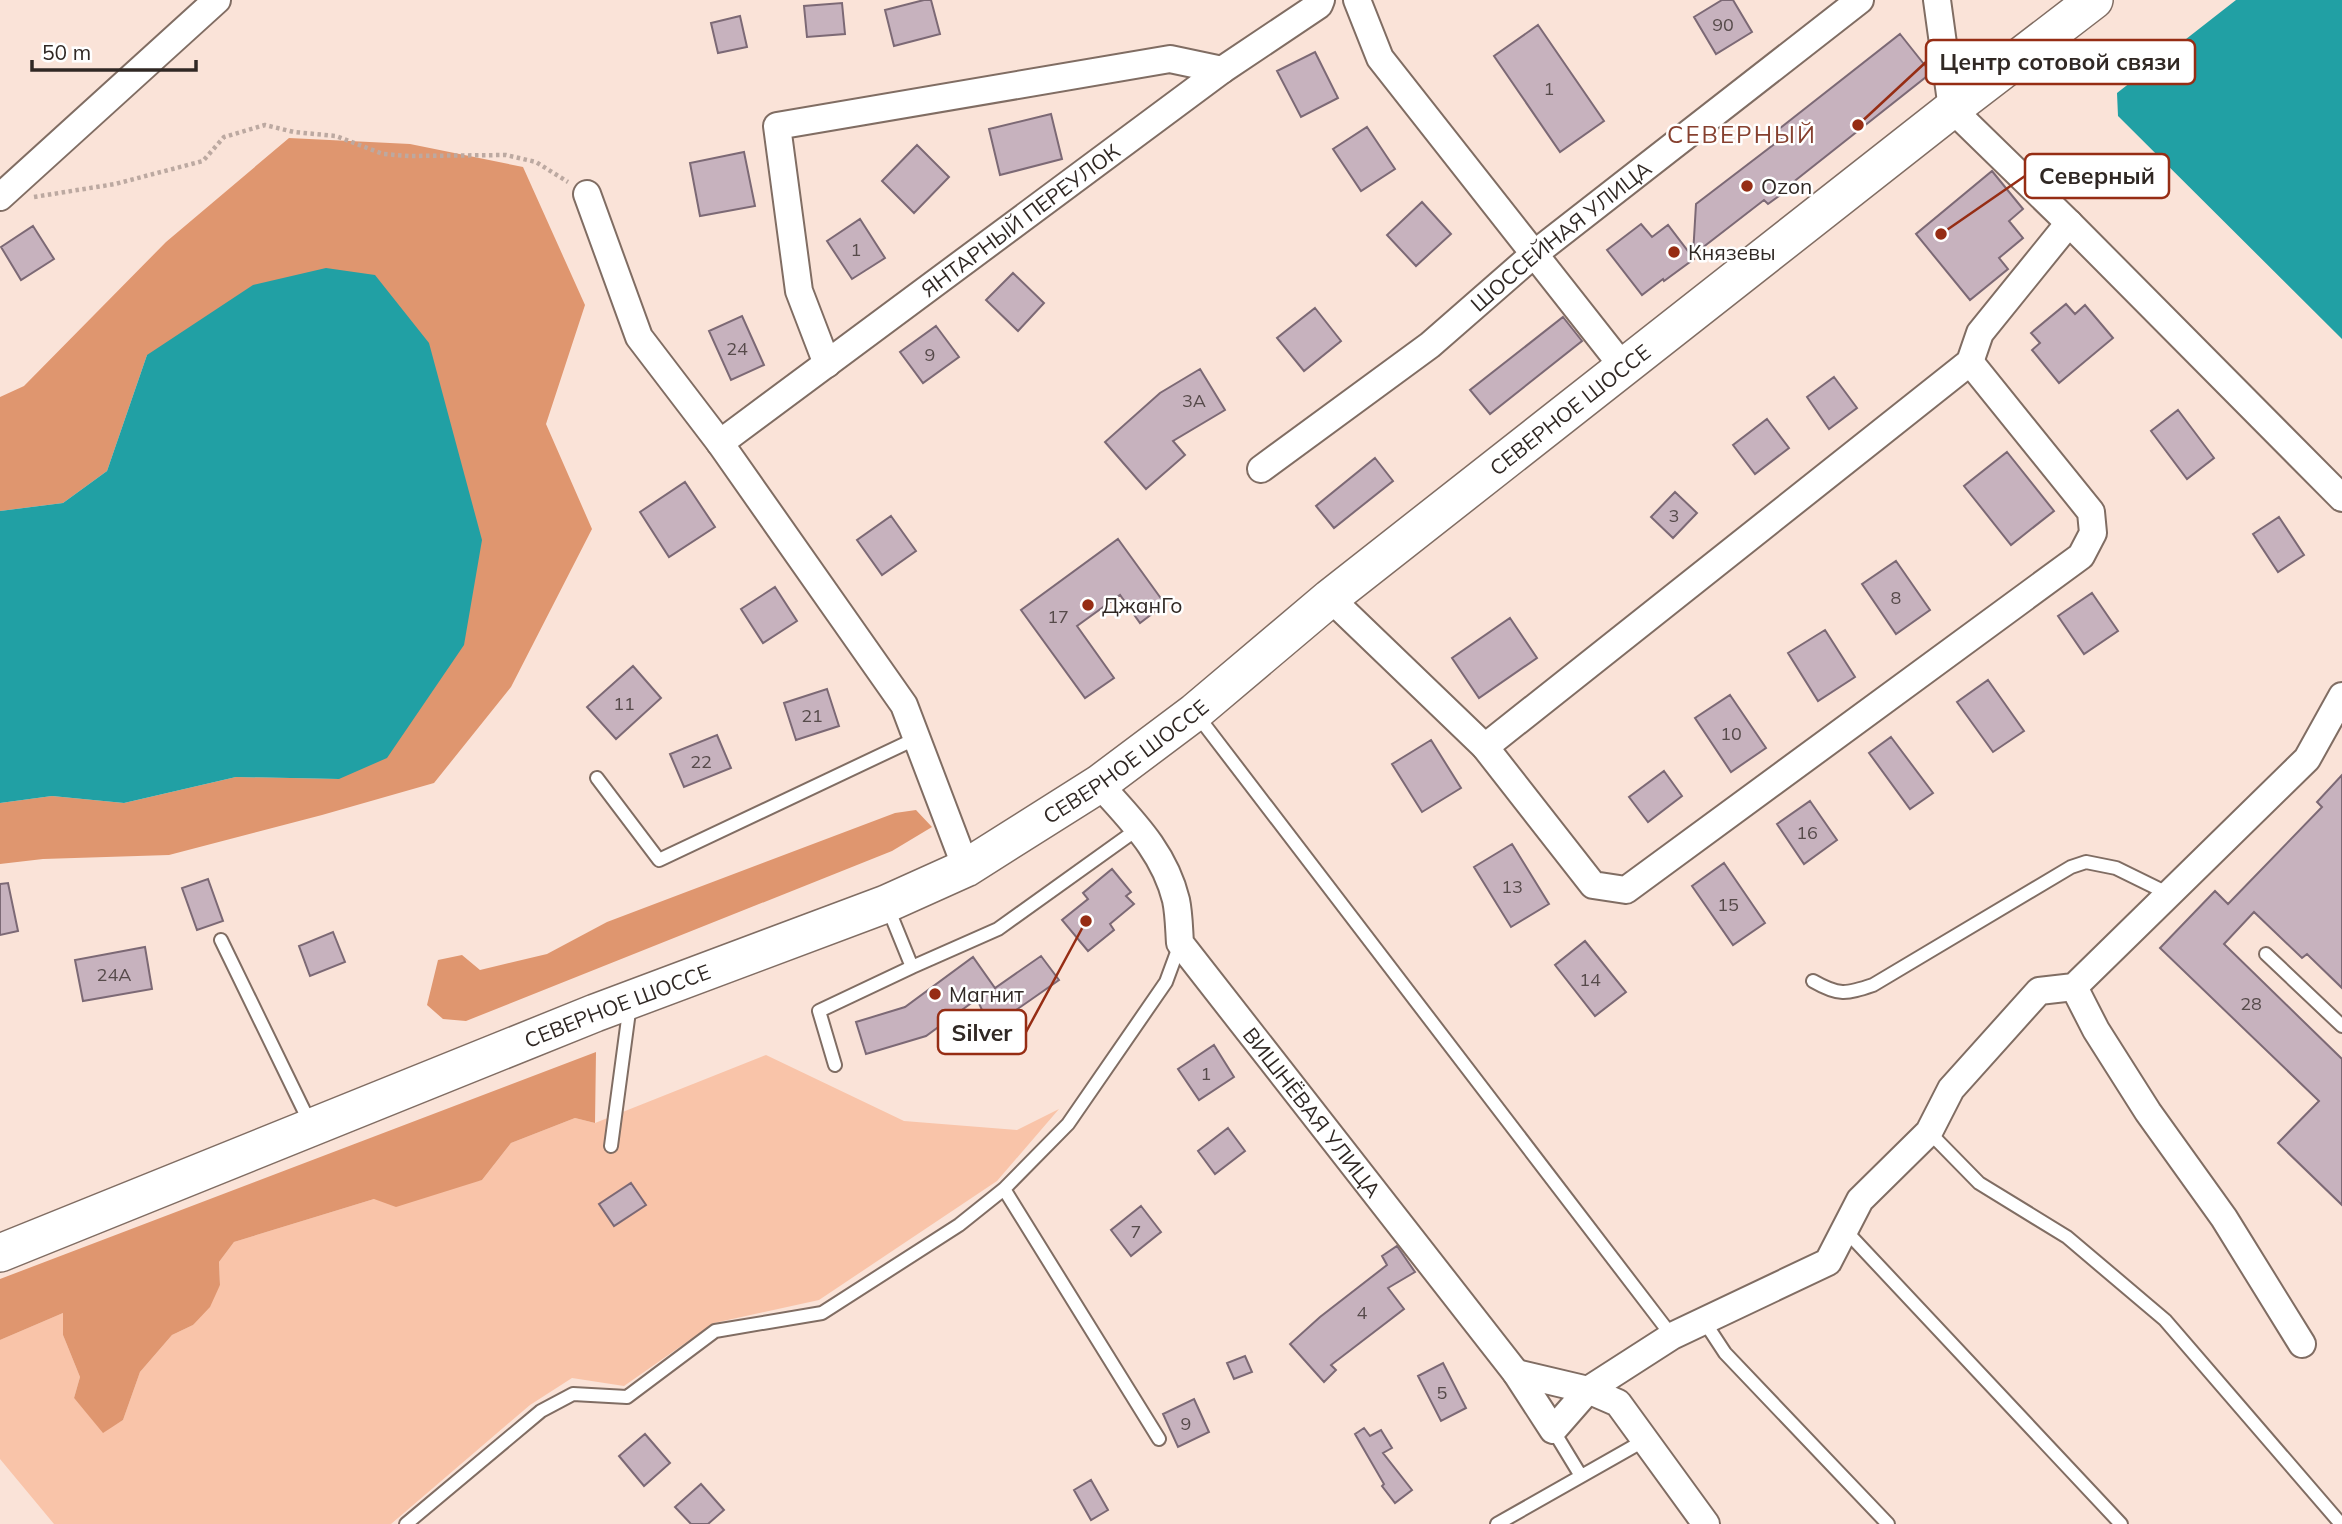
<svg xmlns="http://www.w3.org/2000/svg" width="2342" height="1524" viewBox="0 0 2342 1524" font-family="Mulish,sans-serif">
<style>
.green{fill:#f9c4a9}
.forest{fill:#df966f}
.water{fill:#21a0a4}
.building{fill:#c7b2be;stroke:#7c6975;stroke-width:2}
.lines{fill:none;stroke-linecap:round;stroke-linejoin:round}
.lane-casing{stroke:#806d63;stroke-width:16}
.street-casing{stroke:#806d63;stroke-width:30}
.secondary-casing{stroke:#806d63;stroke-width:40}
.path{stroke:#bca9a1;stroke-width:4.5;stroke-dasharray:3.5 3.5;stroke-linecap:butt}
.lane{stroke:#fff;stroke-width:12}
.street{stroke:#fff;stroke-width:26}
.secondary{stroke:#fff;stroke-width:37}
.poi-dot{fill:#962d14;stroke:#fff;stroke-width:2.5}
.labels{text-anchor:middle;dominant-baseline:central;stroke-width:5;stroke-linejoin:round;paint-order:stroke}
.number-label{font-size:18px;fill:#564a4a}
.poi-label{font-size:21px;fill:#302824;stroke:#fff;text-anchor:start}
.street-label{font-size:21px;fill:#302824;stroke:#fff}
.quarter-label{font-size:24px;letter-spacing:2px;fill:#86402f;stroke:#fff}
.leader{fill:none;stroke:#962d14;stroke-width:2.5}
.callout-dot{fill:#962d14;stroke:#fff;stroke-width:2.5}
.callout{fill:#fff;stroke:#962d14;stroke-width:2.5}
.callout-label{font-size:23px;text-anchor:middle;font-weight:bold;fill:#302824}
</style>
<rect width="100%" height="100%" fill="#fae3d8"/>
<path class="green" d="M766,1055L904,1121L1017,1130L1059,1109L997,1181L819,1300L714,1323L624,1386L572,1378L530,1405L391,1524H54L0,1459V1340L63,1313V1335L80,1377L74,1398L103,1432L123,1420L140,1372L172,1335L193,1325L220,1285L219,1262L234,1242L374,1199L482,1180L511,1143L575,1118L595,1123Z"/>
<path class="forest" d="M289,138L410,144L523,167L585,305L546,424L592,529L511,687L434,783L322,815L169,855L43,859L0,864V803L52,796L124,803L236,777L339,779L147,355L107,471L63,503L0,511V397L24,386L166,242Z
M916,810L932,827L892,851L466,1021L443,1019L427,1005L438,960L462,955L480,970L547,954L607,922L895,813Z
M596,1052L595,1123L575,1118L511,1143L482,1180L396,1207L374,1199L234,1242L219,1262L220,1285L210,1307L193,1325L172,1335L140,1372L123,1420L103,1433L74,1398L80,1377L63,1335V1313L0,1340V1279Z"/>
<path class="water" d="M2236,0H2342V339L2118,116L2117,93Z
M326,268L375,275L429,343L482,540L464,645L387,758L339,779L236,777L124,803L52,796L0,803V511L63,503L107,471L147,355L253,285Z"/>
<path class="building" d="M924,0H931L940,34L894,46L885,10Z
M1722,0H1733L1752,32L1716,54L1694,17Z
M842,3L845,34L807,37L804,6Z
M740,16L747,47L718,53L711,23Z
M1538,25L1604,121L1560,152L1494,56Z
M1900,34L1931,73L1782,191L1783,193L1768,204L1764,200L1693,255L1696,204L1781,139L1775,132Z
M1315,52L1338,98L1301,117L1277,71Z
M1051,114L1062,159L1000,175L989,129Z
M1367,127L1395,169L1361,191L1333,149Z
M917,145L949,177L914,213L882,181Z
M744,152L755,206L700,216L690,163Z
M1992,171L2023,209L2009,221L2023,238L1999,258L2008,269L1970,300L1916,234Z
M1422,202L1451,234L1416,266L1387,235Z
M860,219L885,258L852,279L827,241Z
M1641,224L1652,237L1668,225L1694,259L1664,281L1663,279L1642,295L1607,250Z
M33,226L54,259L21,280L1,247Z
M1013,273L1044,303L1018,331L986,300Z
M2066,304L2075,314L2085,305L2113,338L2059,383L2032,350L2040,343L2031,333Z
M1315,308L1341,341L1304,371L1277,338Z
M742,316L764,365L731,380L709,331Z
M1563,317L1582,341L1490,414L1470,390Z
M936,326L959,357L923,383L900,352Z
M1200,369L1225,410L1173,441L1185,455L1146,489L1105,442L1160,393Z
M1834,377L1857,408L1829,429L1807,397Z
M2178,410L2214,458L2187,479L2151,431Z
M1767,419L1789,448L1755,474L1733,445Z
M2007,452L2054,511L2011,545L1964,486Z
M1375,458L1393,481L1334,528L1316,506Z
M685,482L715,527L669,557L640,512Z
M1675,492L1697,513L1673,538L1651,517Z
M891,516L916,551L882,575L857,540Z
M2279,517L2304,555L2278,572L2253,534Z
M1118,539L1165,604L1140,623L1120,595L1077,626L1114,678L1085,698L1021,610Z
M1896,561L1930,610L1896,634L1862,584Z
M775,587L797,621L763,643L741,609Z
M2092,593L2118,631L2084,654L2058,616Z
M1510,618L1537,658L1479,698L1452,658Z
M1825,630L1855,677L1818,701L1788,653Z
M633,666L661,698L616,739L587,707Z
M1988,680L2024,731L1993,752L1957,702Z
M827,689L839,726L796,740L784,703Z
M1730,695L1766,748L1731,772L1695,718Z
M717,735L731,768L684,787L670,754Z
M1891,737L1933,793L1910,809L1869,753Z
M1431,740L1461,788L1422,812L1392,764Z
M1664,771L1682,796L1648,822L1629,797Z
M2342,775V988L2307,954L2302,958L2254,912L2224,944L2342,1059V1205L2278,1143L2319,1101L2160,948L2215,891L2228,904L2322,807L2317,802Z
M1810,801L1837,840L1804,864L1777,824Z
M1512,844L1549,904L1511,927L1474,867Z
M1724,863L1765,923L1733,945L1692,886Z
M1112,869L1131,892L1126,896L1134,904L1110,924L1114,930L1088,951L1062,920L1088,899L1083,893Z
M208,879L223,921L197,930L182,888Z
M8,883L18,931L0,935V884Z
M333,932L345,962L310,976L299,946Z
M1585,941L1626,992L1595,1016L1555,965Z
M145,947L152,989L83,1001L75,960Z
M1041,956L1059,980L1009,1015L1017,1036L998,1045L977,999L926,1036L866,1054L856,1022L905,1007L973,957L995,988Z
M1214,1045L1234,1077L1199,1100L1178,1069Z
M1228,1128L1245,1151L1215,1174L1198,1151Z
M631,1183L646,1205L614,1226L599,1204Z
M1141,1206L1161,1232L1131,1256L1111,1230Z
M1397,1246L1415,1272L1388,1288L1404,1309L1331,1365L1336,1370L1324,1382L1290,1344L1320,1317L1387,1265L1382,1256Z
M1245,1356L1252,1372L1234,1379L1227,1363Z
M1443,1363L1466,1408L1441,1421L1418,1376Z
M1194,1399L1209,1432L1178,1447L1163,1414Z
M1364,1428L1370,1436L1381,1430L1392,1448L1383,1453L1412,1490L1395,1503L1382,1486L1384,1484L1355,1434Z
M645,1434L670,1463L644,1486L619,1456Z
M1091,1480L1108,1510L1091,1520L1074,1490Z
M701,1484L724,1510L708,1524H691L675,1507Z"/>
<g class="lines">
<g class="lane-casing">
<path id="lane" d="M1197,715L1672,1336
M597,778L659,860L917,738
M221,940L311,1125
M2266,954L2342,1026
M912,967L998,929L1139,828
M1813,981C1839,996 1846,994 1873,985L2071,867L2086,862L2116,868L2169,894
M835,1065L819,1011L912,967L888,908
M1929,1132L1979,1183L2067,1237L2165,1320L2341,1524
M611,1146L630,1004
M1004,1189L1159,1439
M1846,1231L2121,1524
M1704,1321L1725,1353L1888,1524
M1553,1430L1581,1476
M406,1524L541,1411L573,1394L627,1397L715,1331L822,1313L959,1225L1004,1189L1068,1124L1166,982L1180,944
M1497,1524L1645,1440"/>
</g>
<g class="street-casing">
<g id="street">
<path d="M1357,0L1380,58L1624,368"/>
<path d="M1937,0L1952,109L2069,223L2342,498"/>
<path d="M587,194L639,337L720,443L904,705L966,868"/>
<path d="M0,197L217,0"/>
<path d="M827,364L799,291L777,126L1170,59L1222,70"/>
<path id="s1" d="M720,443L1222,70L1319,5L1321,0"/>
<path id="s2" d="M1261,469L1430,345L1533,255L1860,0"/>
<path d="M1330,598L1485,747L1970,362L1980,333L2069,223"/>
<path d="M1485,747L1593,885L1626,890L2081,556L2093,533L2091,512L1970,362"/>
<path id="s3" d="M1099,784C1131,820 1164,851 1176,900C1179,914 1179,929 1180,943L1516,1373L1553,1430L1588,1390L1672,1336L1828,1262L1860,1200L1929,1132L1951,1089L2039,991L2074,987L2307,759L2342,696"/>
<path d="M2074,987L2096,1030L2148,1112L2224,1218L2302,1344"/>
<path d="M1516,1373L1588,1390L1618,1403L1706,1524"/>
</g>
</g>
<g class="secondary-casing">
<g id="secondary">
<path id="s4" d="M0,1253L595,1013L886,904L966,868L1099,784L1195,712L1330,598L1952,109L2094,0"/>
</g>
</g>
<path class="path" d="M34,197L115,184L203,161L224,137L265,125L294,132L336,136L383,154L409,156L506,155L536,162L568,182"/>
<use href="#lane" class="lane"/>
<use href="#street" class="street"/>
<use href="#secondary" class="secondary"/>
</g>
<g class="poi-dot">
<circle cx="1747" cy="186" r="7"/>
<circle cx="1674" cy="252" r="7"/>
<circle cx="1088" cy="605" r="7"/>
<circle cx="935" cy="994" r="7"/>
</g>
<g class="labels">
<g class="number-label">
<text x="1723" y="24">90</text>
<text x="1549" y="88">1</text>
<text x="856" y="249">1</text>
<text x="737" y="348">24</text>
<text x="930" y="354">9</text>
<text x="1194" y="400">3А</text>
<text x="1674" y="515">3</text>
<text x="1896" y="597">8</text>
<text x="1058" y="616">17</text>
<text x="624" y="703">11</text>
<text x="812" y="715">21</text>
<text x="1731" y="733">10</text>
<text x="701" y="761">22</text>
<text x="1807" y="832">16</text>
<text x="1512" y="886">13</text>
<text x="1728" y="904">15</text>
<text x="114" y="974">24А</text>
<text x="1590" y="979">14</text>
<text x="2251" y="1003">28</text>
<text x="1206" y="1073">1</text>
<text x="1136" y="1231">7</text>
<text x="1362" y="1312">4</text>
<text x="1442" y="1392">5</text>
<text x="1186" y="1423">9</text>
</g>
<g class="poi-label">
<text x="1761" y="186">Ozon</text>
<text x="1688" y="252">Князевы</text>
<text x="1102" y="605">ДжанГо</text>
<text x="949" y="994">Магнит</text>
</g>
<g class="street-label">
<text stroke="none"><textPath href="#s1" startOffset="374">ЯНТАРНЫЙ ПЕРЕУЛОК</textPath></text>
<text stroke="none"><textPath href="#s2" startOffset="380">ШОССЕЙНАЯ УЛИЦА</textPath></text>
<text stroke="none"><textPath href="#s4" startOffset="1799">СЕВЕРНОЕ ШОССЕ</textPath></text>
<text stroke="none"><textPath href="#s4" startOffset="1232">СЕВЕРНОЕ ШОССЕ</textPath></text>
<text stroke="none"><textPath href="#s4" startOffset="665">СЕВЕРНОЕ ШОССЕ</textPath></text>
<text stroke="none"><textPath href="#s3" startOffset="399">ВИШНЁВАЯ УЛИЦА</textPath></text>
</g>
<g class="quarter-label">
<text x="1742" y="134">СЕВЕРНЫЙ</text>
</g>
</g>
<path class="leader" d="M1858 125L1926 62M1941 234L2025 176M1086 921L1026 1032"/>
<g class="callout-dot">
<circle cx="1858" cy="125" r="7"/>
<circle cx="1941" cy="234" r="7"/>
<circle cx="1086" cy="921" r="7"/>
</g>
<g class="callout">
<rect x="1926" y="40" width="269" height="44" rx="7"/>
<rect x="2025" y="154" width="144" height="44" rx="7"/>
<rect x="938" y="1010" width="88" height="44" rx="7"/>
</g>
<g class="callout-label">
<text x="2060" y="70">Центр сотовой связи</text>
<text x="2097" y="184">Северный</text>
<text x="982" y="1041">Silver</text>
</g>
<path d="M32 60v10h164v-10" fill="none" stroke="#302824" stroke-width="3.5"/>
<text x="42" y="60" font-size="21" fill="#302824" stroke="#ffffff" stroke-width="5" paint-order="stroke">50 m</text>
</svg>
